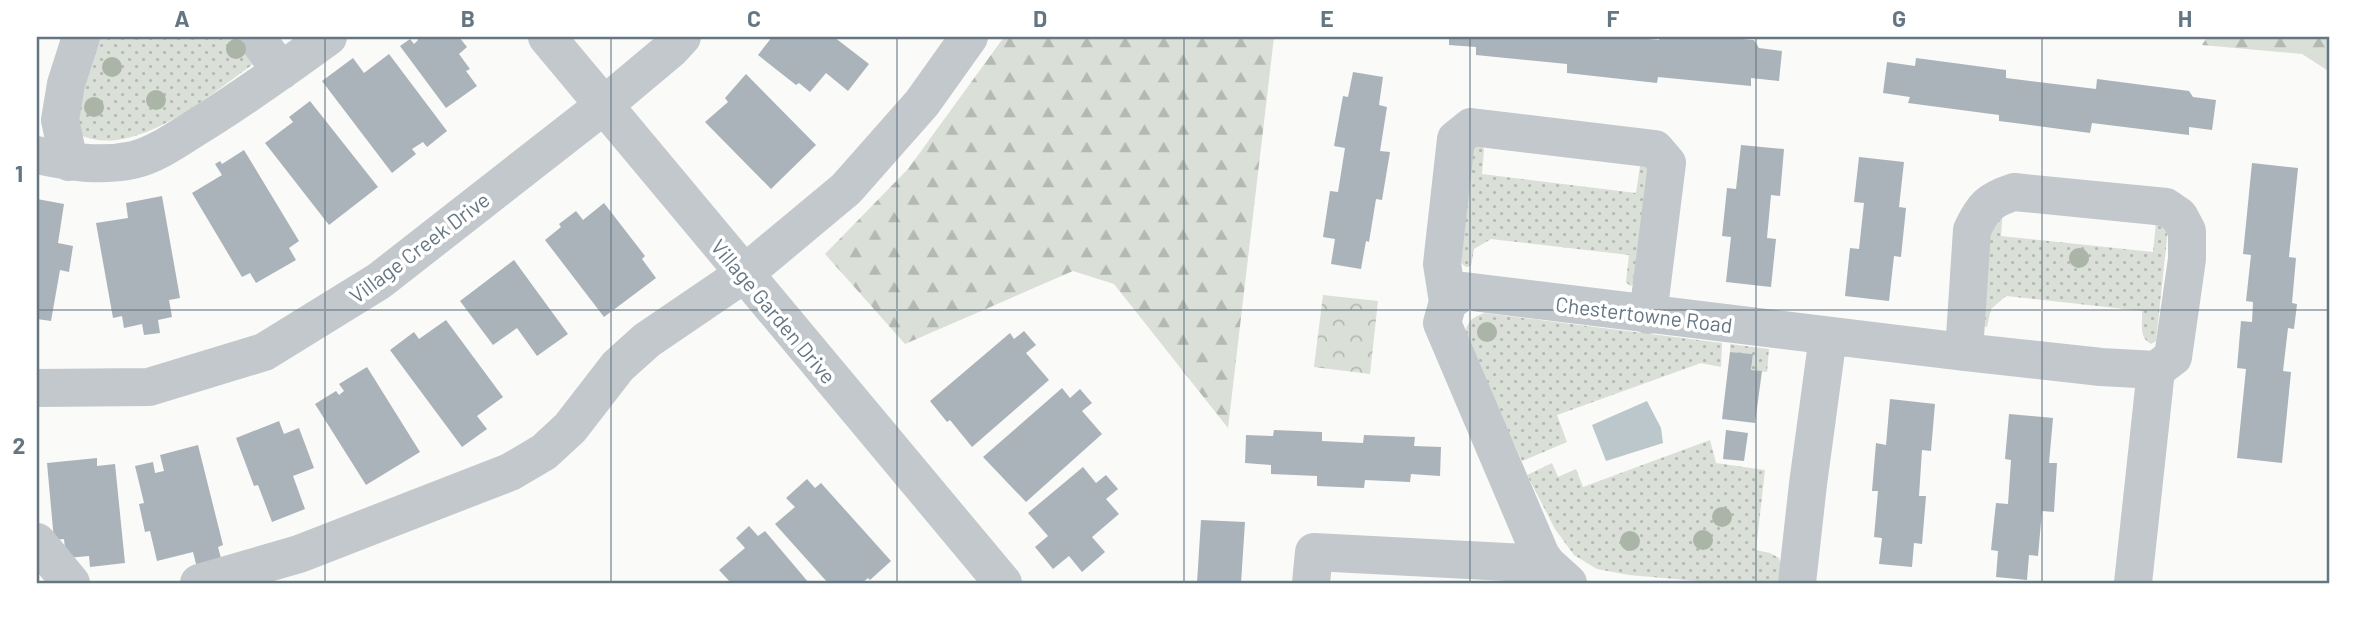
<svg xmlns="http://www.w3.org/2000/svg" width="2367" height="620" viewBox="0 0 2367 620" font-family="Barlow,sans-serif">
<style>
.grass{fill:url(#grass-dots)}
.forest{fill:url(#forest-firs)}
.park{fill:url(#park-crowns)}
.water{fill:#bbc7cb}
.building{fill:#aab3b9}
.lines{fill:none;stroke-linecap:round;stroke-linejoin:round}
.minor{stroke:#c3c8cc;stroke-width:38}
.tree{fill:#aab4a7}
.grid{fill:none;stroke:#657683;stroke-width:2;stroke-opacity:0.55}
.labels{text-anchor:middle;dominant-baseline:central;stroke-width:7;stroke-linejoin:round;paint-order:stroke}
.street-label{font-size:21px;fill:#657683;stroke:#fff}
.neatline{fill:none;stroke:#657683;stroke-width:2.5}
.grid-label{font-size:23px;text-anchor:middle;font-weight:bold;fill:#657683}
</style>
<defs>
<pattern id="grass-dots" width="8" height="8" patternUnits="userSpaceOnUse" patternTransform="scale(1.75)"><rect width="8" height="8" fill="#dadfd7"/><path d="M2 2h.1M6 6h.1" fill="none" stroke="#b4b9b4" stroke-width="1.8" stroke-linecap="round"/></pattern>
<pattern id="forest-firs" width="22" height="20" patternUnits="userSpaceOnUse" patternTransform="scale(1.75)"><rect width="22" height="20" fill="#dadfd7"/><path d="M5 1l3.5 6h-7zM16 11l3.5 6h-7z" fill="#b4b9b4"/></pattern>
<pattern id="park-crowns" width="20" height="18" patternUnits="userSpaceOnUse" patternTransform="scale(1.75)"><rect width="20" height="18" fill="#dadfd7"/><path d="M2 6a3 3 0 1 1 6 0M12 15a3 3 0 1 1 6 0" fill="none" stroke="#b4b9b4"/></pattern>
</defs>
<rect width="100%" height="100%" fill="#fafaf8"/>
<path class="grass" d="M90,37H237L256,62C212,93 134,162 78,134L76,94Z
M1473,145H1482L1484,150L1482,174L1636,193L1640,166H1646L1649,171L1634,284L1630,286L1626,282L1629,255L1491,239L1474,249L1471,266L1466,267L1461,263Z
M2003,208L2001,236L2153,252L2156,222L2168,229L2156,341L2151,344C2138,337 2143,324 2142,311L2006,296L1991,309L1987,327L1982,326L1990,215Z
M1485,313L1722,343L1721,367L1701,363L1557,415L1567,442L1522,461L1465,336C1466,322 1472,317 1485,313Z
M1730,344L1769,349L1767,372L1751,370L1753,354L1730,352Z
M1710,440L1716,463L1765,470L1756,550L1770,553L1779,558L1783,571L1777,583H1720L1629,575L1597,569L1574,555L1555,529L1527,475L1552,463L1558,477L1576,469L1583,487Z"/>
<path class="forest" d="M1004,37H1274L1228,428L1114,284L1073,271L905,344L825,254L908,169Z
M2207,37H2330V72L2302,54L2202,45Z"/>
<path class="park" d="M1323,295L1378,301L1370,374L1314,367Z"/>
<path class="water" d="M1647,401L1661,428L1663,443L1606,461L1592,425Z"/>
<path class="building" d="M416,37H459L467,47L459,54L470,69L466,71L477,86L446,108L400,46L410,39L414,44L418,40Z
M772,37H834L869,64L848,91L826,73L810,92L799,83L796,85L758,55Z
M1449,37H1628L1659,40L1660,37H1718L1754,40L1759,48L1782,51L1779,81L1751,78V86L1658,77L1657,83L1567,73V64L1476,55V47L1449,45Z
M389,54L447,131L427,147L423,142L412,149L416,154L392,173L322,81L353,58L364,73Z
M1916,58L2006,70V78L2096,89L2097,79L2189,91L2193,97L2216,100L2212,130L2189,127V135L2092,123L2090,133L1999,121V115L1908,103L1910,97L1883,93L1887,62L1915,66Z
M1353,72L1383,77L1379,105L1387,107L1380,151L1390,152L1382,200L1376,199L1369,242L1366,241L1361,269L1331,264L1335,239L1323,237L1330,191L1338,192L1345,148L1334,146L1343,96L1348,97Z
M746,74L816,145L771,189L705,122L728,102L725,98Z
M310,101L378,187L329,225L265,143L293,122L289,117Z
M1741,145L1784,149L1780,196L1771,195L1767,238L1776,239L1771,287L1726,282L1731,237L1722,236L1727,188L1736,189Z
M244,150L299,241L289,248L296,260L256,283L250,273L242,277L192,193L222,175L215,164L220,161L222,164Z
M1859,157L1904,162L1899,207L1906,208L1901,257L1894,256L1889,301L1845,296L1850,248L1859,249L1864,203L1854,202Z
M2252,163L2298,168L2289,257L2296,258L2292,303L2297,304L2294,329L2288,328L2283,371L2291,372L2282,463L2237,458L2246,369L2237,368L2241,321L2252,322L2253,302L2246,301L2251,255L2243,254Z
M162,196L180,298L169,300L172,317L158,320L160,333L144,335L142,324L124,328L122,316L113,318L96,223L128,218L126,203Z
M37,199L64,204L58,243L73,246L69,272L60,270L51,321L37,319Z
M604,203L645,256L642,259L656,278L604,317L545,240L561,227L559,224L576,211L583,220Z
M514,260L568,334L537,356L517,328L493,345L460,301Z
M446,320L503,397L477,416L487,429L462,447L390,350L414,332L419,339Z
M1024,331L1036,345L1026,353L1049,380L972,447L950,420L947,422L930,401L1010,333L1014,339Z
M1730,352L1753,354L1751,370L1762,371L1755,423L1722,419Z
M367,367L420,452L366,485L315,404L336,391L339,395L344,391L339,384Z
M1062,388L1070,398L1080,389L1092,403L1082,411L1102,434L1026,502L983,457Z
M1890,399L1935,404L1931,451L1922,450L1919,496H1926L1922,544L1914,543L1912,567L1879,564L1882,538L1874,537L1878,491H1872L1876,443L1886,445Z
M2009,414L2053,418L2049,463H2057L2054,512L2042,511L2038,556L2029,555L2027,580L1996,577L1998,551L1991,550L1996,503L2008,504L2011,460L2005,459Z
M279,421L284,434L299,428L314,468L293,476L305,509L272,522L258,485L254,486L236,438Z
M1274,430L1322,432V441L1363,443L1364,435L1415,437L1414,446L1441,447L1440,476L1411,474L1410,482L1365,480L1364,488L1317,486V476L1271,474V465L1245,463L1246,435L1273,436Z
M1726,430L1748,433L1744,461L1723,459Z
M198,445L223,545L218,547L222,562L197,568L193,552L157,561L150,531L145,532L139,504L144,503L135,466L153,462L155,473L164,471L160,455Z
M97,458V466L115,464L125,563L90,567L89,556L66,558L64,539L54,540L47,463Z
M1083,467L1096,483L1106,475L1118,489L1106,499L1119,514L1092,537L1105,552L1082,572L1069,556L1053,569L1035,547L1048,536L1028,513Z
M807,479L815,488L821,483L891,561L870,580L868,578L862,583H828L775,524L795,507L786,498Z
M1201,520L1245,522L1241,583H1197Z
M749,526L758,536L765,531L809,583H731L719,570L745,548L736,538Z"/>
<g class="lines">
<path class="minor" d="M256,37L281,71
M547,37L1003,583
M37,155C69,162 100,167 133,160C155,155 176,140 195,128C241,100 284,69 328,37
M69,162L60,120L66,84L81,37
M1448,302L1442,264L1456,139L1471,127L1655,149L1667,163L1648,315
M1964,352L1972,230C1983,207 1989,200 2014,192L2166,207L2179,216L2187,231V259L2173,357L2156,370L2133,583
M37,388L149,387L264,352L379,281L603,106L671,49L682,37
M37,542L71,583
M199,583L299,554L510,472L544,452L570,428L618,366L647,340L744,274L846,189L922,103L969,37
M1311,583L1314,552L1547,564
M1568,583L1547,564L1541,556L1442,323L1448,302L1464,291L1964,352L2101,367L2156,370
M1797,583L1808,484L1828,336"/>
</g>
<g class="tree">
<circle cx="236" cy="49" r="10"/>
<circle cx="112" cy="67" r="10"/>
<circle cx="156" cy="100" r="10"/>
<circle cx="94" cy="107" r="10"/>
<circle cx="2079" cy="258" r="10"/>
<circle cx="1487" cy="332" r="10"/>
<circle cx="1722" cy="517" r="10"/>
<circle cx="1703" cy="540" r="10"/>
<circle cx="1630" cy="541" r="10"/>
</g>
<path class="grid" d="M325,37V583M611,37V583M897,37V583M1184,37V583M1470,37V583M1756,37V583M2042,37V583M37,310H2330"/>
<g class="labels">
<g class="street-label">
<text transform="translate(419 247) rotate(-37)">Village Creek Drive</text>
<text transform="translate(774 311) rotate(50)">Village Garden Drive</text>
<text transform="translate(1644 314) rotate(7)">Chestertowne Road</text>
</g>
</g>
<rect width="2367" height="620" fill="none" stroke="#ffffff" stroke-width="77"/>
<rect x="38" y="38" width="2290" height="544" class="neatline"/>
<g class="grid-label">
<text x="182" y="27">A</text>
<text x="468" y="27">B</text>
<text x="754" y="27">C</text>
<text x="1040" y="27">D</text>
<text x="1327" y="27">E</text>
<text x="1613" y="27">F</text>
<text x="1899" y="27">G</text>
<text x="2185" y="27">H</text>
<text x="19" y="182">1</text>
<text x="19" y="454">2</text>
</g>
</svg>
